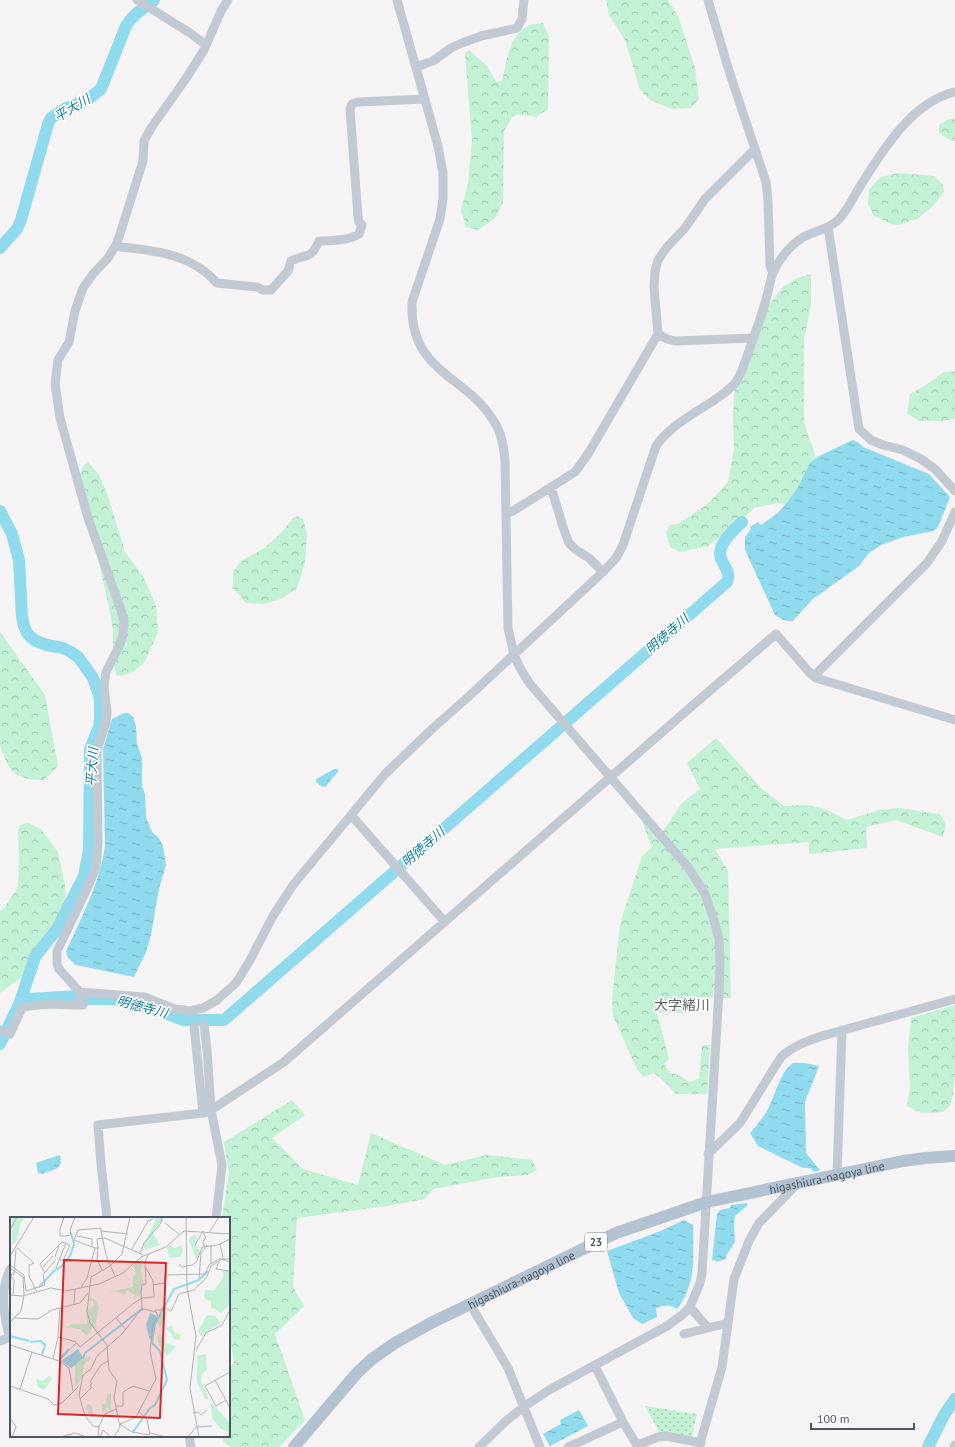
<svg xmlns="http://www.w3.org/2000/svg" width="955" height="1447" viewBox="0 0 955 1447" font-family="'PT Sans','Noto Sans JP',sans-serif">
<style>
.forest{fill:url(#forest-crowns)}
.park{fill:url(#park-dots)}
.water{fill:url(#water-ripples)}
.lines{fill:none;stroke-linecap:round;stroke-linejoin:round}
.river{stroke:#90daee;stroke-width:12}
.minor{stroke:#c1cad2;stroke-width:9}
.major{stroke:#b3c2d1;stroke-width:12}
.labels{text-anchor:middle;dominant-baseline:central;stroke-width:3.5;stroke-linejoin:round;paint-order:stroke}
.shield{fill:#fff;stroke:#808990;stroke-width:1}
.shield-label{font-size:11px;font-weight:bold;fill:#4a5661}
.street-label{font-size:12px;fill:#4a5661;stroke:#fff}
.water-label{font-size:13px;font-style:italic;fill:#0c7c9b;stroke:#fff}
.quarter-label{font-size:14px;fill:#5f6368;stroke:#fff}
.inset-river{fill:none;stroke:#90daee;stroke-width:2}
.inset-road{fill:none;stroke:#b1b4b9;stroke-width:1}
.view{fill:#d62828;fill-opacity:0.15;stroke:#d62828;stroke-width:2}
.inset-edge{fill:none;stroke:#4a5661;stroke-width:2}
</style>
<defs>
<pattern id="forest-crowns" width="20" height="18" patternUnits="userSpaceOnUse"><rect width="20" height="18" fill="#c3f1d5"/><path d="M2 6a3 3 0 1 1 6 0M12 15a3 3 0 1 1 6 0" fill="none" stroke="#a0c6b0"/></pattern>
<pattern id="park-dots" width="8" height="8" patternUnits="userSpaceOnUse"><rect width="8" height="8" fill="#c3f1d5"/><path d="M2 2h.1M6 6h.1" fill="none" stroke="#a0c6b0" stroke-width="1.8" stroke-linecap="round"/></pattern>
<pattern id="water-ripples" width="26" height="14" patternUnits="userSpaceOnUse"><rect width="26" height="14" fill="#90daee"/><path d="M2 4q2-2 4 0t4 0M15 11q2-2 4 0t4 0" fill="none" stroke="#78b4c4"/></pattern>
</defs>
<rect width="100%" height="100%" fill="#f5f3f3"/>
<path class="forest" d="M606,0H668L678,16L695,68L699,99L691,108L671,109L650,100L640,90L625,40L609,15Z
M543,23L549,37L548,109L536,117L518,114L512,117L504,132L503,202L495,218L478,230L466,227L461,210L468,184L472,141L465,53L469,50L488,67L496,82L502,81C507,62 508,36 528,26C532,23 539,24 543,23Z
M955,118V141L950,140L939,133V125L949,119Z
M898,173L934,176L943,185L944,192L932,207L917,219L898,225L891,224L874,216L868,204L869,189L881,177Z
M811,274V303L804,340V422L816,458L817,484L803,508L777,503L754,508L733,528L708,546L680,552L670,547L666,533L670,525L678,524L709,503L728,482L734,449L733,416L735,383L746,345L760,317L783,287L797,278Z
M955,371V419L943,421H919L907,413L910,394L926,385L944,372Z
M88,462L99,475L108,496L125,552L143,576L156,605L158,632L144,663L130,674L117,676L113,665V629L109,607L79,478L83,466Z
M298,516L303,519L307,533L305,563L297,588L281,599L264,604L246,603L233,588V572L241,561L263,549L281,533L293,518Z
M0,632L45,695L58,766L44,780C14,780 9,772 0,745Z
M716,738L762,789L784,806L806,805L825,809L847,820L879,810L899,808L940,814L946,824L943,837L896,820L866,827L867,848L809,854V842L715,849L728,871L731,998L685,997L682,1013L657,1012L669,1059L664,1064L670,1073L679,1075L689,1082L699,1079L702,1045H710L707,1094H676L667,1084L654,1073L643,1077L637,1069L613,1016L612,999L620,924L642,856L652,848L638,810L662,833L682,803L700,789L687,763Z
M28,823L41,829L58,852L65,885L66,908L53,940L31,970L0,993V911L4,908L18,887L19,855L18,831L20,825Z
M955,1005V1073L953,1096L950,1106L943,1112L921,1113L907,1106L910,1088L908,1048L911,1018Z
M292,1100L305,1115L272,1138L303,1169L358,1185L371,1133L445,1165L487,1155L532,1160L537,1170L527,1175L497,1177L433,1189L425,1199L387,1206L297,1218L293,1287L304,1306L275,1334L305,1420L279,1447H231L223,1441V1436H229V1370L234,1362L229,1332V1218H222L229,1173L224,1142Z"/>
<path class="park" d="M645,1406L697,1414L691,1440L659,1432Z"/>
<path class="water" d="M853,440L859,443L863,447L929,474L950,497L938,527L934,531L903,537L881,545L869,553L859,566L813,599L793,621L783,620L775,615L745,550V537L751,529L750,527L758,522L761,525L778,513L789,500L798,487L810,463L819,456Z
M124,713H128L133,717L136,726L137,744L142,758V786L145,794L146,817L152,832L159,838L163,846L166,865L159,889L151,935L146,952L134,977L76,965L68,958L66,952C81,918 100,883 105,846L103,749L112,719Z
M334,769H338V772L325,787L321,786L316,782V779Z
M793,1063H805L819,1066L805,1102L806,1153L820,1170L814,1172L810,1168H803L758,1146L750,1133C757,1125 764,1117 769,1107C776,1093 780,1072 793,1063Z
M60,1155C64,1171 52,1169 42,1174L38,1173L36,1163Z
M747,1203L748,1205L735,1216L734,1224L735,1242L726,1256V1259L716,1262L715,1260H712L717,1214L720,1210L730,1208L731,1205Z
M684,1220L693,1225C693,1256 697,1283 677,1309C670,1304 664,1305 656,1308L657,1317L642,1324L633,1318L619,1293L607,1251L663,1230Z
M579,1410L588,1426L550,1446L543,1434L561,1424L560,1420Z"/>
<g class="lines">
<path class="river" d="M0,248L17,229L21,220L48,124L51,118L66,108L87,100L101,89L126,26C133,14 143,9 154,0
M0,511L12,534L19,560L22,617L24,626L27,633L31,637L36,641L47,645L63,648L71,652L78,657L84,665L93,678L97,689L100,698V719L99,727L90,749L89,850L84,876L57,929L35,957L20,1002L0,1044
M20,1002L29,999L79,996L88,999H109L125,1000L150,1008L184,1020H224L727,582C731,573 724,566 721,559C716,545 733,531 742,522
M928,1447L944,1415L955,1399"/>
<path class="minor" d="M137,0L190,33L206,45
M397,0L438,146L443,173V199L440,219L412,302C409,374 467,374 495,423C502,434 504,448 505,461L508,628L514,655L520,668L530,684L688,867L705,894L713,917L719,939L720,961L719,991L702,1273L700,1283L690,1307L682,1315L667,1326L549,1390L525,1406L507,1420L479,1447
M708,0L730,74L766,182L768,201L770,266L773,273
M416,67L433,61L451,48L462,43L481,36L517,28L522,19L524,0
M828,227L859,429L871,440L883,445L903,450L921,459L935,469L955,491
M116,245L121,247C157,251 191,254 217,283L257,287L263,290H271L288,271L291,261C307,253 310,261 319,241C329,241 351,240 359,234L362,225L359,222L358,217L350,109L352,104L358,102L425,99
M658,334L667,339L675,341L753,338
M551,487L563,527L569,543L575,549L589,558L603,572
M506,514L513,511L575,472L588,454L658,334L654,287L655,271L658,260L667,247L685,228L705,199L755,149
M814,676L927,563L942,541L955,512
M351,815L445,922
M80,992L144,997L175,1009L190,1011L203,1008L217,1000L236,983L249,962L273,916L293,885L385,774L433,728L467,698L603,572L616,558L623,545L656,446C670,426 693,414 713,401C721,395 730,390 736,382C742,373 745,361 749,351C755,333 762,315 767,296C769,289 770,280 773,273C780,257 794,240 810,234C819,230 830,228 837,221C847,212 852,199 859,188C881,153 911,102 955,92
M204,1025L207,1049L211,1110L222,1165L216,1218
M194,1026L203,1113
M0,1030L10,1034L22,1008C41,1002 63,1005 83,1005L80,992L59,969L57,964V951L86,891L96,868L98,842L97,750L106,722L107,712L104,687L106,672L120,644L123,635L124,621L121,610L88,518L60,418L55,384L58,360L69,342L75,311L83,288L93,274L108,258L116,245L120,234L143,161L144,141L151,128L187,77L204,50L221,11L228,0
M708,1154L740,1123L781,1057C793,1046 807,1041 822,1036L955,999
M837,1175L842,1030
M107,1218L101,1164L98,1125L203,1113L211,1110L284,1062L692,706L776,634L810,673L816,678L955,720
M470,1304L508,1368L540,1447
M690,1307L708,1328L728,1323
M684,1334L708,1328
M0,1341L8,1338L9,1335C3,1313 0,1287 11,1268
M595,1366L623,1422L638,1447
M189,1436L191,1447
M638,1445L658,1437L666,1436L701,1443
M568,1447L623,1422
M699,1447L722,1367L734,1279L749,1241L759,1223L798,1183
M954,1447L955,1445"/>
<path class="major" id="s1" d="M294,1447L357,1373L372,1359L395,1343L431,1323L616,1233L707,1202L903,1161L925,1158L955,1156"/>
</g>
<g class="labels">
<rect class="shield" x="585" y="1233" width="22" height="18" rx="3"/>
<g class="shield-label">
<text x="596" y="1242">23</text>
</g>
<g class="street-label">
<text stroke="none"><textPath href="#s1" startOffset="611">higashiura-nagoya line</textPath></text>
<text stroke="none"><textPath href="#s1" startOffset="287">higashiura-nagoya line</textPath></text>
</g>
<g class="water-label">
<text transform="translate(72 108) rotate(-31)">平大川</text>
<text transform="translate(667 634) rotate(-41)">明徳寺川</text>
<text transform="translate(92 767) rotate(-86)">平大川</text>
<text transform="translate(423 847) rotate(-41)">明徳寺川</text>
<text transform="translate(142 1007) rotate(15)">明徳寺川</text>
</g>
<g class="quarter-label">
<text x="682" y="1005">大字緒川</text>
</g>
</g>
<g transform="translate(10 1217)">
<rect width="220" height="220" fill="#f5f3f3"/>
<path d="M2,0H17L11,5L7,23L2,28ZM147,0H154L143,16L150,28L136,33L133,30ZM187,17L185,26L190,34L187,44L179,23L180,20ZM160,28L164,31L171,28L173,34L170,40L159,41L157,30ZM128,43L132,46L131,55L134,67L132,68L131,78L123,82L125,78L117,73L115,78L107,75H98L123,70V60L126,57L123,48ZM212,54H220V87L211,96L204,91L201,92V84L195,82L194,78L195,73L204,74L214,59ZM79,81L86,83L89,90L85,112L83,110L77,119L70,112L53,110V108L58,110L61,107H77L76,92L84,90L83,84L80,83L79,87ZM157,94V100L152,106L150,113L147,104L151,97ZM197,98L205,99L211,105L191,120L188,114ZM161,108L165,116L171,118L169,123L164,122L160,115L155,112ZM150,117L156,126L166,129L157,139L148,126L147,119ZM196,137L197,153L192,157L191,164L199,183L195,182L187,165V139ZM80,139L81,142L74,147L72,161L65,169V146ZM39,159L42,162L34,173L28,170L26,162L33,164ZM101,175V194L97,190L92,197V187H96L97,178ZM201,185L219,205L220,215L211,212L202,201ZM79,187L82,189L84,201L78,197L76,188Z" fill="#c3f1d5"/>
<path d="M140,96L147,99L140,124L136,108ZM68,132L73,141L65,148L61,151L51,144Z" fill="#90daee"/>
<path class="inset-river" d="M29,70L45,53L51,50L60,39L64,27L61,16M0,119L19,124M20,125L31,124L35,128L32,138M50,141L59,132M73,142L75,136L133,91M123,215L140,191L145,188L157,163L150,134L142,126L145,107L164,72L189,63L198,54"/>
<path class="inset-road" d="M54,0L50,12V19H55L61,18L60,13L65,0M176,0L177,71L186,119L180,171L189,220M155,6L169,17M0,13L7,0M91,14L96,38L105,59M200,14L209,0M193,16L196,20L193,24L194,29M67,19L82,22V30M210,27L213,40M185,28L193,14M7,31L24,46L19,48V59L27,75M85,31L64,23L68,13L91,11V14L118,17M88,31L87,42L92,53M122,32L138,4L143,2M130,37L134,26L151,6L152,0M0,39L24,0M45,40L49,28M209,45L206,52L220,54M169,47L172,50L182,48L187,44L192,30L208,28L220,22M201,47V28M0,48L14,58L16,74L35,68M33,50L43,39M0,51L13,60L14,78M46,51L56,26M35,56L30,47L52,25L60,28L53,44L50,42M0,58L4,57L6,32M1,58L4,64L3,78M189,62L191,36L197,28M35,68L33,58L46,42M143,68L154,66L155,58L195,57L199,48L209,42H220M71,70L77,61L85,31H88L87,22L95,21L133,38M0,78L12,79L41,71L56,74L89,67L113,56L131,40L156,30L174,14L220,17M64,88L65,72M132,91L131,75L132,68L136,67L135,44L139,37M145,93H152L153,90L161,94L169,77L184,73L197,60L201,49L212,42L220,45M4,101L28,102L42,93L70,86L78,76M106,101L116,113M0,105L11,94L14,78M48,120L66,125L70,130L124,86L132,81L144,80L143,64L136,51M0,128L49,144L59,151L63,174M186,133L196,116L212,108L220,93M43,142L48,120L50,91M49,144L66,126M205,163L220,191M0,169L38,182L44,188L52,186L68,170M10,172L22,135M70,182L81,171V163L91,148L98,144M216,183L206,189L195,169L220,155M105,189H113V175L123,169L139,174M129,195L137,202L140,218M183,196L188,195L191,198L197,193M0,201L6,210L2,220M110,207L126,200L146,162L140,134L143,108L148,99L145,93M110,207L122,215L140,218M89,210L83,209L75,199L69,178L73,158L81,152L87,139L112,117L129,95L134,92L146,95M140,216L156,220M50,220L65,216L77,220M88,220L89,209L95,197L106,192M90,220L93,213L101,220M104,220L110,210L104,181L107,164L99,153L97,128L80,106L77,95L81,60L100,49L112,37L120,0M178,220L186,210L202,209M219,220L220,205"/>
<path class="view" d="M54,43L156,46L150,201L48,197Z"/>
<rect width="220" height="220" class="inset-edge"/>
</g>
<path d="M811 1423v6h103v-6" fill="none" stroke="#4a5661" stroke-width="2"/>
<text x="817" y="1423" font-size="12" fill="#4a5661" stroke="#ffffff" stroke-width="3" paint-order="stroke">100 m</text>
</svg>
